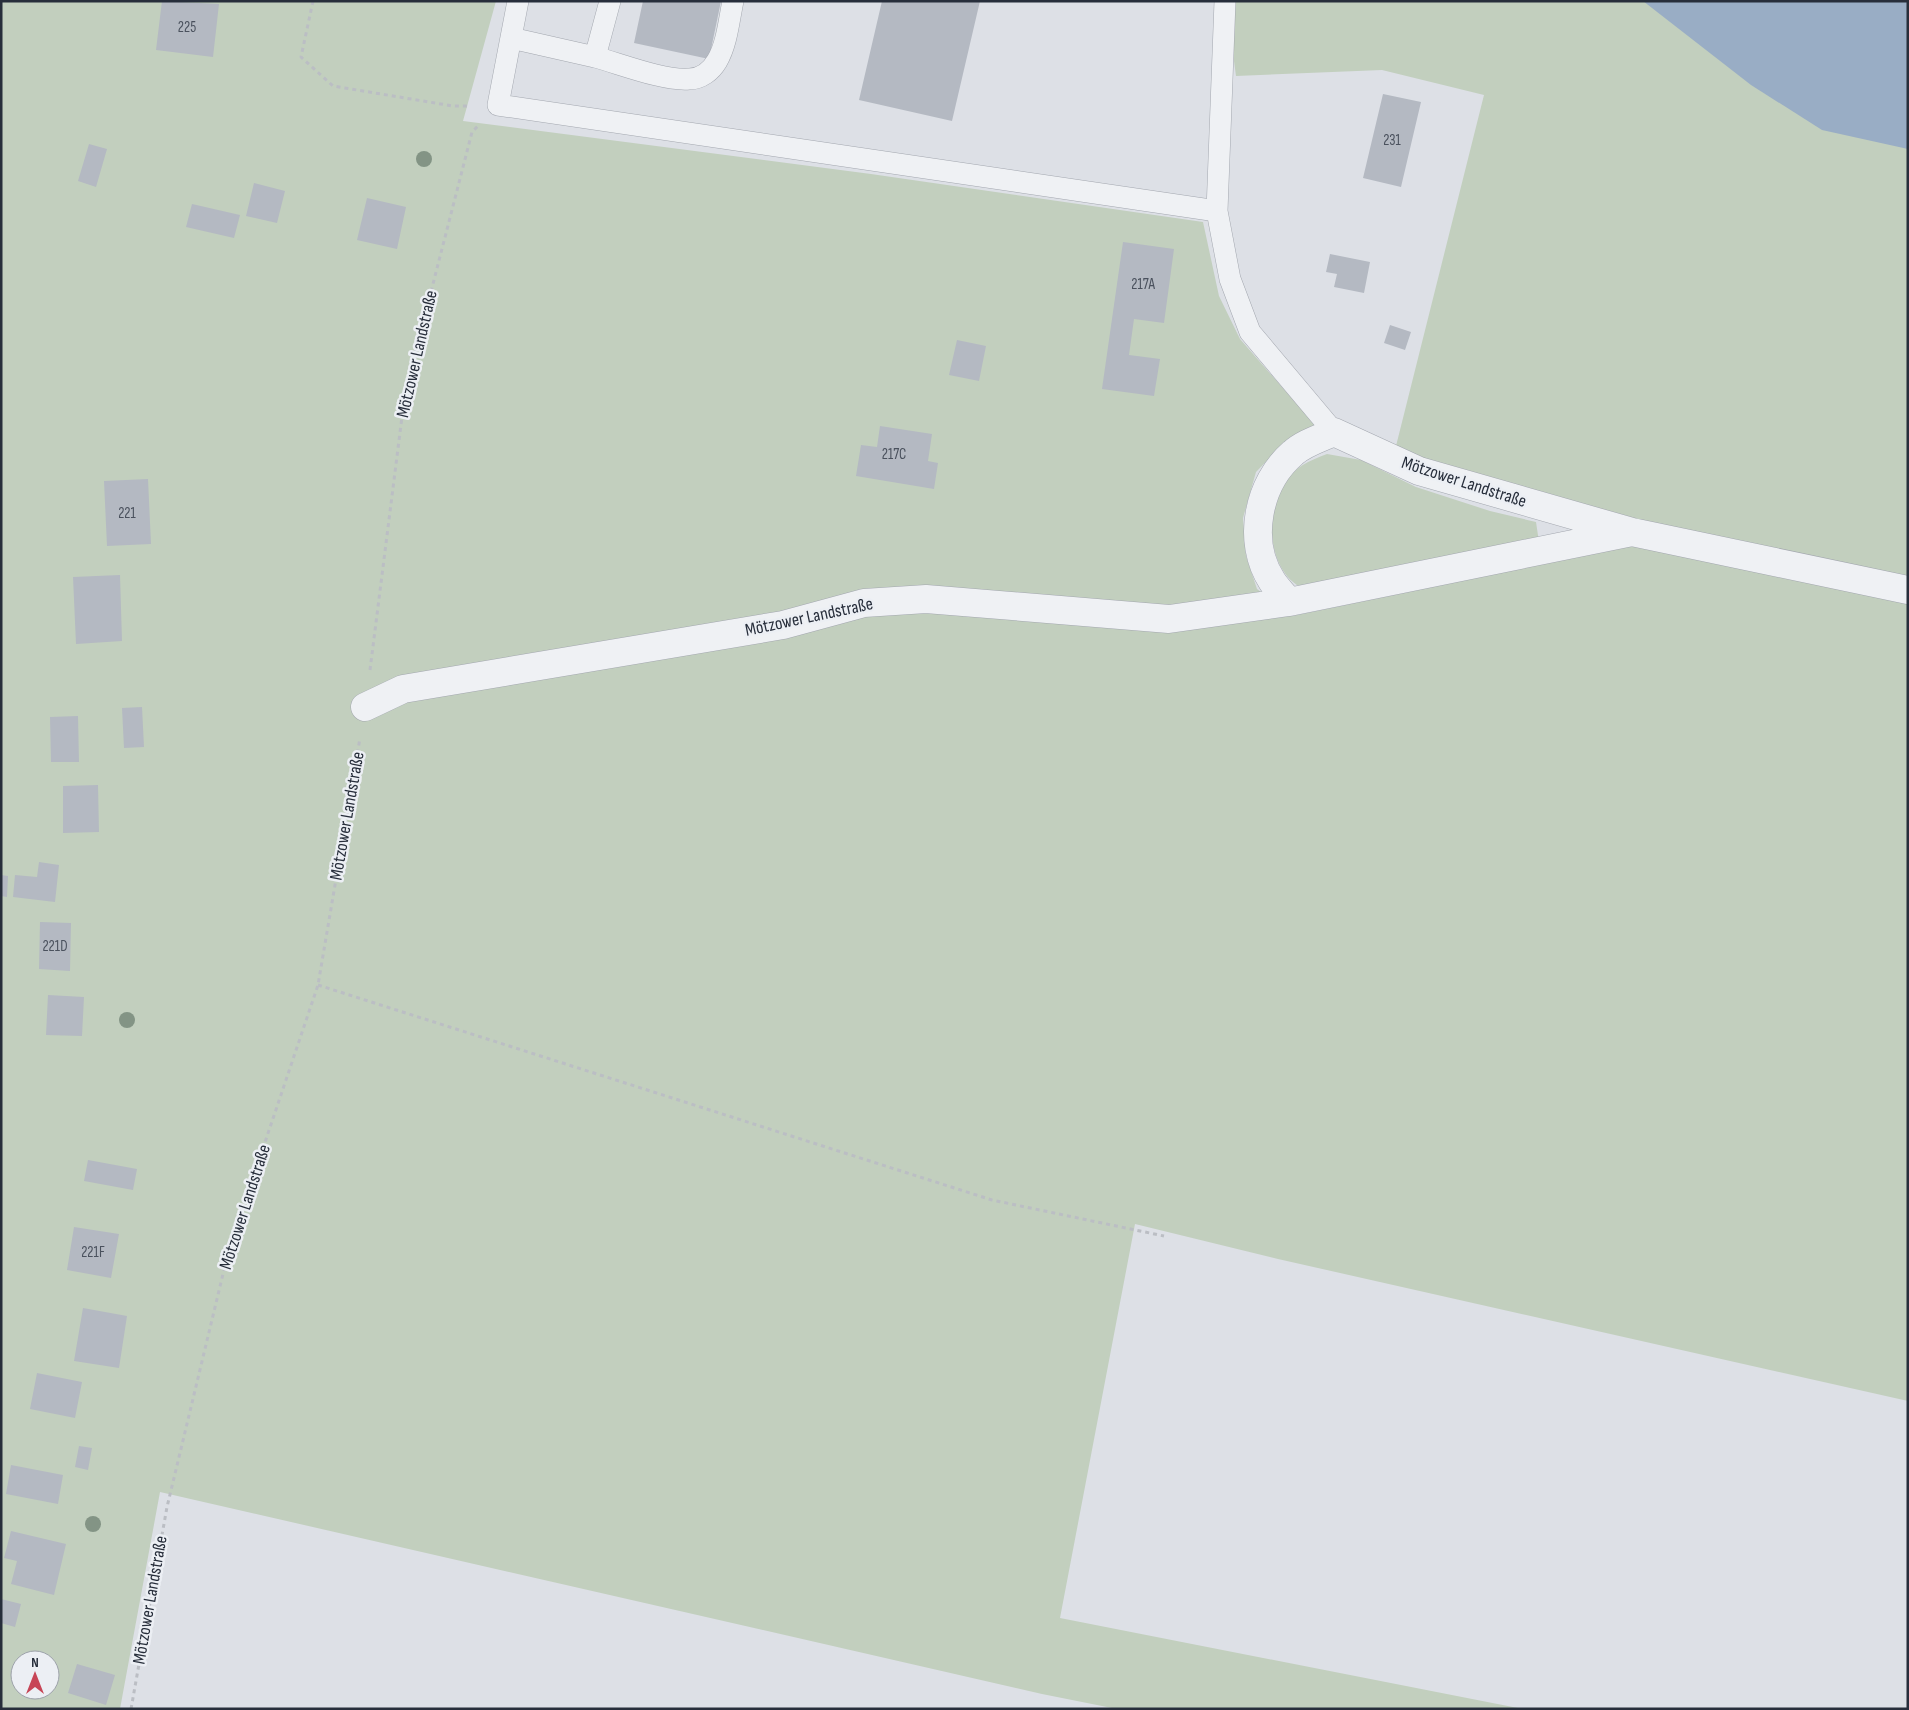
<svg xmlns="http://www.w3.org/2000/svg" width="1909" height="1710" viewBox="0 0 1909 1710" font-family="'Sofia Sans Condensed',sans-serif">
<style>
.green{fill:#c2cfbe;fill-rule:evenodd}
.water{fill:#99adc5}
.building{fill:#b4b9c2}
.lines{fill:none;stroke-linecap:round;stroke-linejoin:round}
.lane-casing{stroke:#a3a7af;stroke-width:22}
.street-casing{stroke:#a3a7af;stroke-width:29}
.path{stroke:#bbbec4;stroke-width:3;stroke-dasharray:4 4;stroke-linecap:butt}
.lane{stroke:#eff1f4;stroke-width:21}
.street{stroke:#eff1f4;stroke-width:28}
.tree{fill:#839485}
.labels{text-anchor:middle;dominant-baseline:central;stroke-width:5;stroke-linejoin:round;paint-order:stroke}
.number-label{font-size:15px;fill:#4a515d}
.street-label{font-size:18px;fill:#272e3b;stroke:#eceff4}
</style>
<rect width="100%" height="100%" fill="#dde0e6"/>
<path class="green" d="M1,1H496L463,121L871,174L1203,222L1219,296L1240,339L1316,426L1284,443L1256,472L1243,518L1246,556L1257,589L1292,616L1634,545L1908,603V1401L1278,1259L1135,1224L1060,1618L1523,1709H1117L1042,1694L160,1492L120,1709H1ZM20,1660H50V1690H20Z
M1226,1H1908V577L1666,528L1440,467L1396,446L1484,95L1382,70L1236,76Z
M1327,454L1361,460L1416,487L1490,511L1536,522L1539,542L1305,589C1268,575 1264,514 1283,484C1294,467 1309,461 1327,454Z"/>
<path class="water" d="M1643,1H1908V149L1822,130L1751,85Z"/>
<path class="building" d="M162,1L219,4L213,57L156,50Z
M643,1H721L709,59L634,43Z
M882,1H980L952,121L859,100Z
M1383,94L1421,102L1401,187L1363,178Z
M89,144L107,149L96,187L78,181Z
M254,183L285,191L277,223L246,216Z
M367,198L406,207L397,249L357,240Z
M192,204L240,215L234,238L186,227Z
M1123,242L1174,249L1164,323L1134,319L1129,355L1160,359L1154,396L1102,389Z
M1330,254L1370,262L1364,293L1334,287L1337,274L1326,272Z
M1390,325L1411,332L1405,350L1384,343Z
M957,340L986,346L979,381L949,375Z
M880,426L932,434L928,461L938,463L934,489L856,476L861,445L877,447Z
M148,479L151,544L107,546L104,481Z
M120,575L122,641L76,644L73,577Z
M142,707L144,747L124,748L122,708Z
M78,716L79,762H51L50,717Z
M98,785L99,832L63,833V786Z
M39,862L59,865L55,902L13,897L15,875L37,877Z
M1,875L8,876L7,897L1,896Z
M40,922L71,923L70,971L39,969Z
M48,995L84,997L82,1036L46,1035Z
M88,1160L137,1169L133,1190L84,1181Z
M74,1227L119,1234L111,1278L67,1270Z
M83,1308L127,1316L119,1368L74,1361Z
M37,1373L82,1382L75,1418L30,1409Z
M79,1446L92,1448L88,1470L75,1467Z
M11,1465L63,1475L58,1504L6,1494Z
M11,1531L66,1544L54,1595L11,1584L17,1561L4,1558Z
M1,1599L21,1604L15,1627L1,1623Z
M77,1664L115,1675L106,1705L68,1693Z"/>
<g class="lines">
<g class="lane-casing">
<path id="lane" d="M518,1L498,105L1217,211
M1225,1L1217,211L1230,279L1250,332L1334,432
M511,38L595,57L610,1
M595,57C621,64 664,81 689,79C701,79 711,71 717,61C727,44 729,20 733,1"/>
</g>
<g class="street-casing">
<path id="street" d="M1632,532L1289,602C1284,595 1277,589 1272,581C1246,541 1258,483 1293,453C1304,443 1321,438 1334,432L1419,471L1632,532L1908,590
M365,707L403,689L783,625L864,603L926,599L1169,619L1289,602"/>
</g>
<path class="path" d="M313,1L301,57L333,86L453,106H470
M370,670L405,393L472,132L479,125
M318,985L992,1200L1164,1236
M131,1709L167,1507L229,1249L318,985L360,738"/>
<use href="#lane" class="lane"/>
<use href="#street" class="street"/>
</g>
<g class="tree">
<circle cx="424" cy="159" r="8"/>
<circle cx="127" cy="1020" r="8"/>
<circle cx="93" cy="1524" r="8"/>
</g>
<g class="labels">
<g class="number-label">
<text x="187" y="27">225</text>
<text x="1392" y="140">231</text>
<text x="1143" y="284">217A</text>
<text x="894" y="454">217C</text>
<text x="127" y="513">221</text>
<text x="55" y="946">221D</text>
<text x="93" y="1252">221F</text>
</g>
<g class="street-label">
<text transform="translate(417 354) rotate(-77)">Mötzower Landstraße</text>
<text transform="translate(1464 482) rotate(18)">Mötzower Landstraße</text>
<text transform="translate(809 617) rotate(-12)">Mötzower Landstraße</text>
<text transform="translate(347 816) rotate(-80)">Mötzower Landstraße</text>
<text transform="translate(245 1207) rotate(-72)">Mötzower Landstraße</text>
<text transform="translate(150 1600) rotate(-80)">Mötzower Landstraße</text>
</g>
</g>
<rect width="1909" height="1710" fill="none" stroke="#272e3b" stroke-width="5"/>
<g transform="translate(35 1675)"><circle r="24" fill="#eceff4" stroke="#9da2aa"/>
<path d="M0-4L9 19L0 12L-9 19Z" fill="#c74556"/>
<text y="-8" font-size="14" font-weight="bold" text-anchor="middle" fill="#272e3b">N</text>
</g>
</svg>
